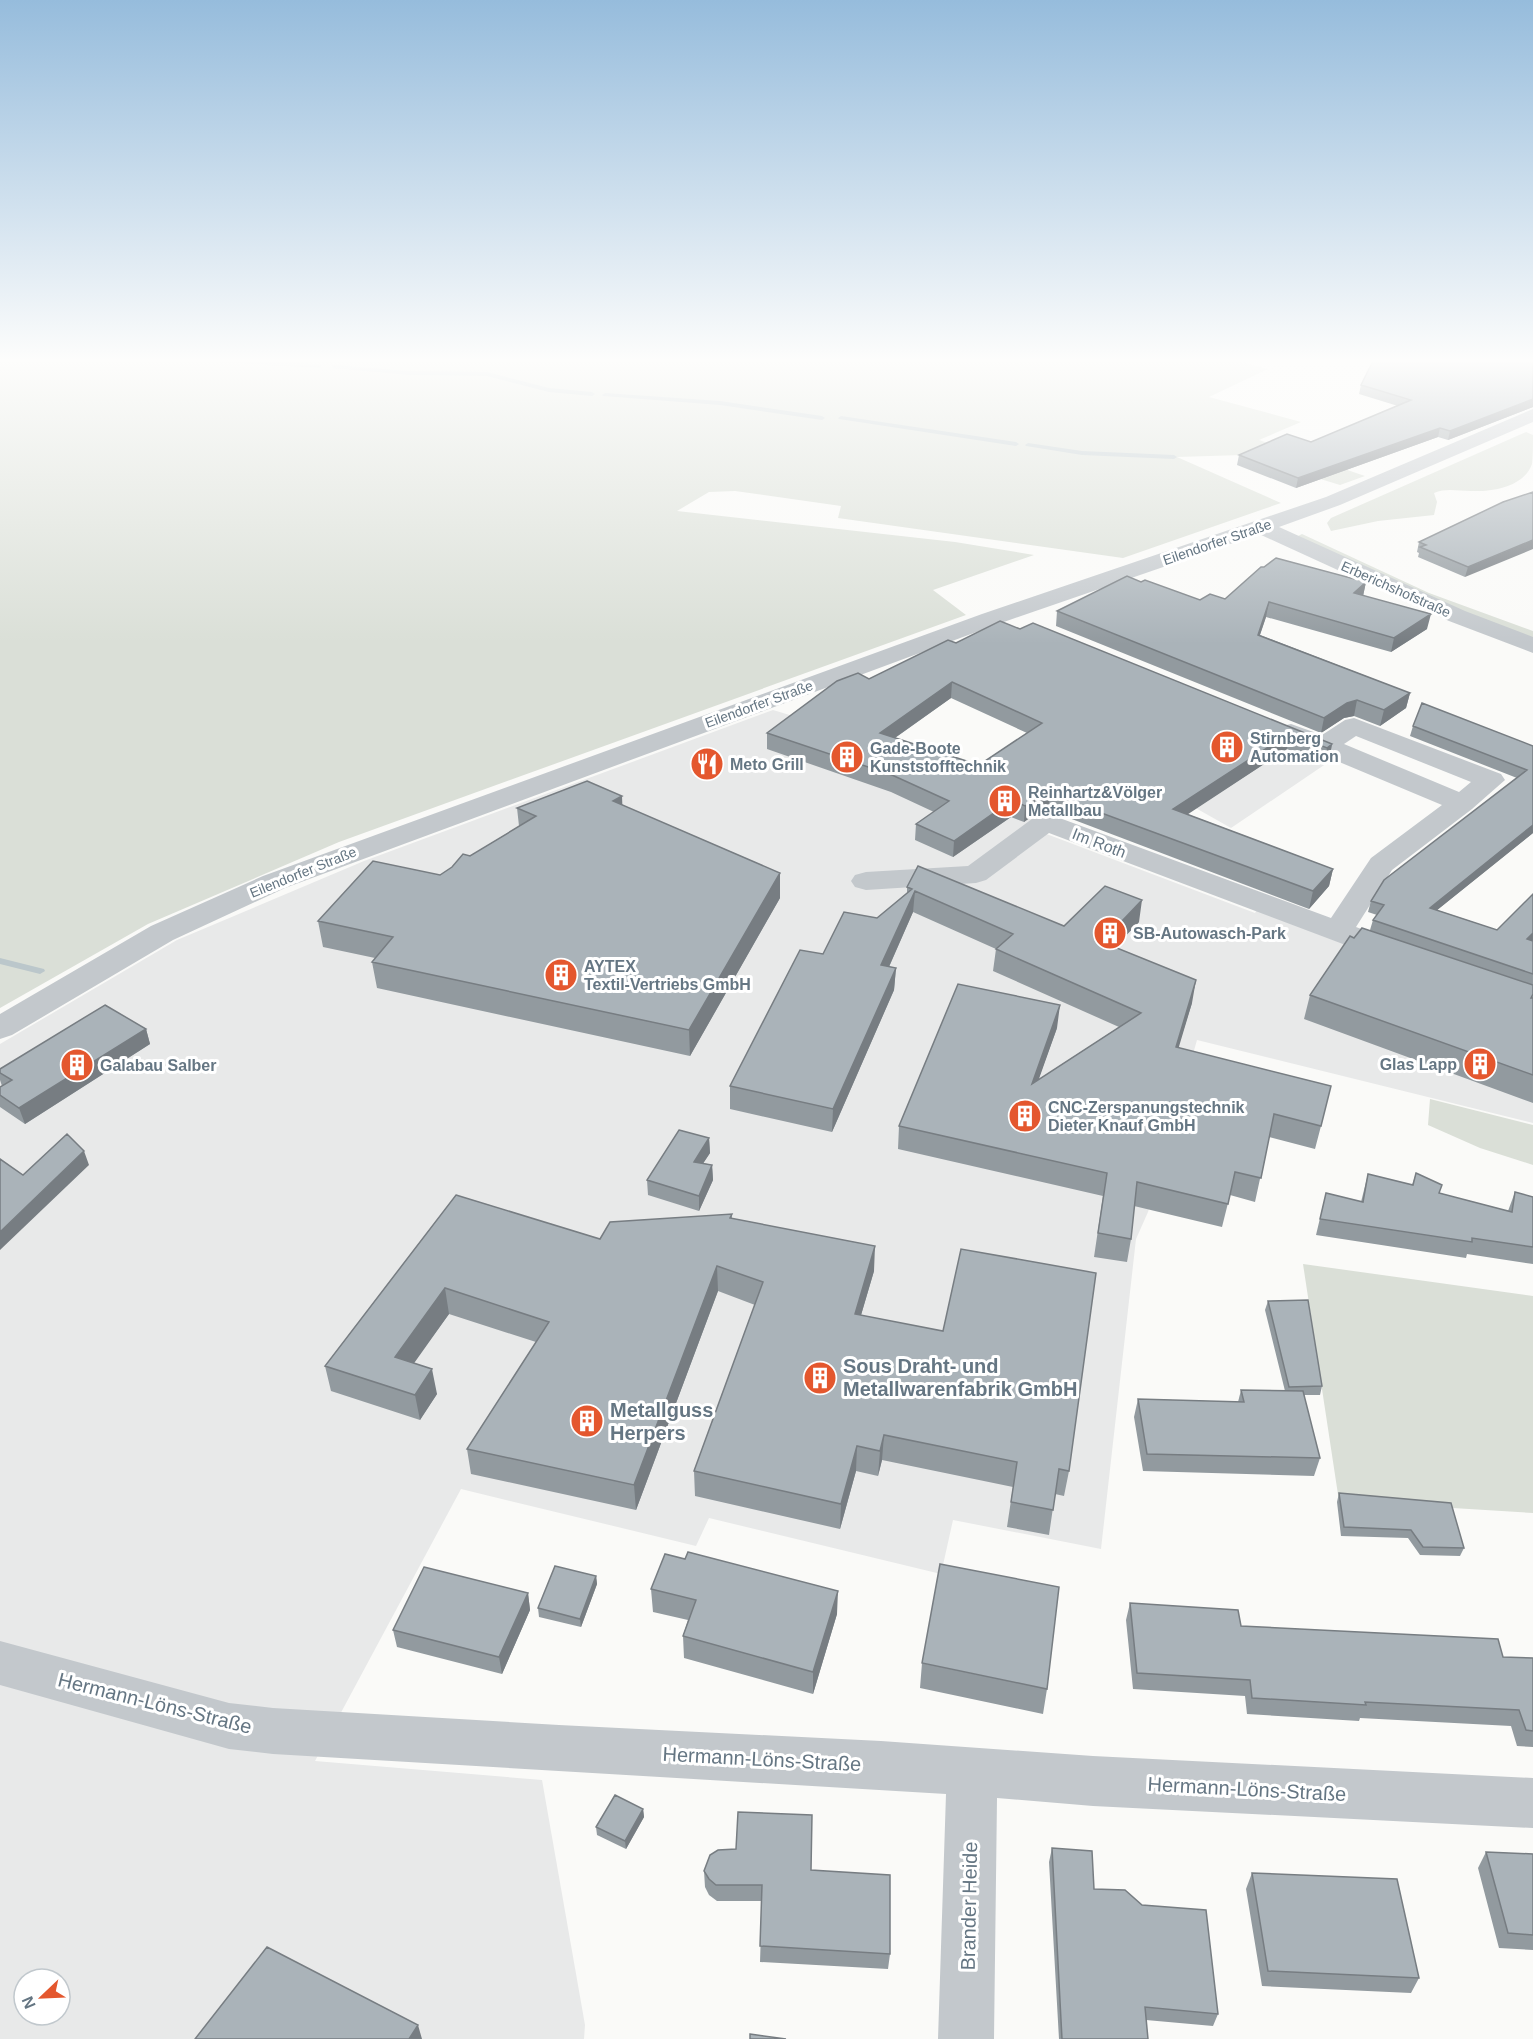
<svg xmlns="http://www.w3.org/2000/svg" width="1533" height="2039" viewBox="0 0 1533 2039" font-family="Arial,sans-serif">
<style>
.built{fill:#e8e9e9;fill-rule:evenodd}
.green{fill:#dadfd7}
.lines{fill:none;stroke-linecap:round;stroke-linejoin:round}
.stream{fill:#bbc7cb;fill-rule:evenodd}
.minor{fill:#c3c8cc;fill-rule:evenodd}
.wall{fill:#929a9f;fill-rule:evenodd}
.shaded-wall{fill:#777d82}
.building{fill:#aab3b9;stroke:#777d82;stroke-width:1.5;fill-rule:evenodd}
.labels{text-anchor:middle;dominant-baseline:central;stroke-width:6;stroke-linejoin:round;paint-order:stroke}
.far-street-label{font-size:14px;fill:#657683;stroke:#fff}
.poi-label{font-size:16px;font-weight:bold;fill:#657683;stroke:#fff;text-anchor:start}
.street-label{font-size:16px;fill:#657683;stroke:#fff}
.near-poi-label{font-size:20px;font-weight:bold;fill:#657683;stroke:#fff;text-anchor:start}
.near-street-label{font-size:20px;fill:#657683;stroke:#fff}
</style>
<rect width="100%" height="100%" fill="#fafaf8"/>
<path class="built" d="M773,710L963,767L973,760L985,764L1231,713L1336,757L1231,828L1146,780L1109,767L1028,827L1255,913L1257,910L1533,1009V1123L1197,1040L1148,1212L1136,1239L1101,1549L953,1520L941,1574L709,1518L696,1546L461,1489L315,1761L542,1780L585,2025L584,2039H0V1044L177,940L364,861ZM24,1979H60V2015H24Z"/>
<path class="green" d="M0,359H1230L1268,369L1209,397L1301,422L1259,440L1365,476L1340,485L1242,455L1177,457L1281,503L1123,558L838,518L841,506L735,491L709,492L677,511L955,542L1034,555L933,590L966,615L339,842L148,924L0,1008Z
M1526,432L1533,435C1533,444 1533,456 1532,464C1524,487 1492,492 1471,491C1457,491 1446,488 1434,493L1437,502L1434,515L1378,521L1331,531L1327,523L1331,518Z
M1302,534L1429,593L1533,631V640L1470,616L1296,537Z
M1430,1099L1533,1125V1165L1480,1148L1428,1125Z
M1303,1264L1533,1296V1513L1339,1501Z"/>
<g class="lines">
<path class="stream" d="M195,359H225L319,364L322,366L319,368L198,361Z
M334,365L409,371L487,372L549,388L592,392L595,394L592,396L549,392L487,376L409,375L332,368V366Z
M605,393L720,401L822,416L825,418L822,420L720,405L603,396L602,395Z
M841,416L1016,442L1019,444L1016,446L839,419L838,418Z
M1028,443L1082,451L1174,455L1177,457L1174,459L1082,455L1026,446L1025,445Z
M0,958L44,969L45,971L40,974L0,964Z"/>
<path class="minor" d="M1533,409V422L1340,505L1279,527L1465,611L1533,637V653L1449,621L1259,534L998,624L285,888L173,940L12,1035L0,1039V1014L151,926L263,876L982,614L1326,497Z
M1354,718L1501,774L1505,780L1472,809L1392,870L1356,927L1402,944L1407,951L1402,958L1391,960L1380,958L1049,833L986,880L976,883L866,890L855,887L851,881L855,875L866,872L968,866L1036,816L1046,813L1331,918L1371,858L1442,805L1282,738L1278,732L1282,726L1291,724L1322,735L1345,720ZM1356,736L1471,782L1459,792L1344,744Z
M0,1641L229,1703L273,1708L559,1725L881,1741L1093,1756L1533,1778V1828L1093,1806L997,1798L994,2039H938L946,1794L273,1754L229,1749L0,1685Z"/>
</g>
<path class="wall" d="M1533,359V407L1448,440L1438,437L1296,488L1237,465L1239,455L1311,442L1398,406L1359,394L1361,385Z
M1533,492L1465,577L1418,557L1419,553L1417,552L1419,542Z
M1141,582L1200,600L1225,599L1366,582L1363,596L1427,629L1391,652L1266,617L1260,635L1410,693L1406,708L1380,726L1354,716L1344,718L1321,733L1056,626L1057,611Z
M1020,629L1332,744L1329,761L1324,764L1287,749L1187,814L1333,869L1329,886L1309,909L1048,810L1035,814L1024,822L1011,817L953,857L915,840L916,824L934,812L891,792L767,749V733L869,679L956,643ZM951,698L1027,733L979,765L895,738Z
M1413,726L1533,746V833L1437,910L1497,930L1533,894V1103L1304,1019L1310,995L1354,938L1370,930L1373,920L1377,915L1368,912L1371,901L1517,778L1410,736Z
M622,805L780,873V898L690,1056L377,988L372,962L375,958L323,947L318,921L440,875L519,826L517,808Z
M907,887L1064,926L1139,922L1115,947L1192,1003L1178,1047L1321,1126L1315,1149L1269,1137L1255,1202L1230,1195L1222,1227L1134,1206L1131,1239L1127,1262L1094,1257L1103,1196L898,1149L899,1126L1057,1028L1038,1080L1119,1027L993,971L996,949L913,912L889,967L896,968L894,990L832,1132L730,1109V1086L823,954L877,918L907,893Z
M146,1029L150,1044L25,1124L0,1107V1087L2,1086L0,1080V1069Z
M709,1138L710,1153L703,1163L712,1165L713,1180L699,1211L648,1195L647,1180Z
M1416,1173L1439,1193L1508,1211L1515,1192L1533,1197V1264L1467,1254L1466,1258L1316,1235L1326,1193L1361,1202L1368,1174L1412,1185Z
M456,1195L600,1239L732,1214V1219L874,1271L861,1315L1069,1471L1064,1496L1055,1494L1049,1535L1007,1527L1013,1487L882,1460L878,1476L856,1471L840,1529L695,1496L694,1471L755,1305L718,1291L636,1510L471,1474L467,1449L536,1342L449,1314L413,1363L437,1394L420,1420L331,1391L325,1366Z
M1268,1301L1322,1386L1320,1395H1303L1320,1458L1314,1476L1143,1471L1134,1417L1138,1399L1238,1402L1241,1390L1285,1391L1265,1310Z
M1339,1493L1464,1548L1460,1556L1420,1555L1408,1538L1341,1536L1337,1502Z
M596,1576L597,1584L581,1627L539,1617L538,1608Z
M651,1589L837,1614L813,1694L684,1658L683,1636L688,1620L653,1612Z
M528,1593L530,1610L502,1674L397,1647L393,1630Z
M1130,1603L1241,1626L1503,1657L1533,1658V1747L1517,1746L1511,1726L1360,1718L1359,1721L1247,1714L1245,1696L1133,1689L1126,1620Z
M922,1663L1047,1689L1043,1714L920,1688Z
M643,1809L644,1817L626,1849L597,1835L596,1827Z
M1052,1848L1094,1889L1218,2014L1213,2026L1146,2020L1148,2039H1059L1049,1862Z
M736,1849L811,1870L890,1954L888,1969L760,1962L762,1901H717L709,1895L705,1887L704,1871Z
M1486,1852L1533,1854V1950L1499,1948L1478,1868Z
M1252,1873L1419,1978L1411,1993L1262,1986L1246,1889Z"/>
<path class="shaded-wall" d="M1533,399V407L1448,440L1450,431Z
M1440,428L1438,437L1296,488L1298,478Z
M1533,540V549L1465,577L1468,567Z
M1366,582L1363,596L1354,593Z
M1269,602L1266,617L1255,649L1258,635Z
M1431,614L1427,629L1391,652L1394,638Z
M952,682L951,698L879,749L880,733Z
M1410,693L1406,708L1380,726L1384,710Z
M1357,700L1354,716L1344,718L1321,733L1324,718L1347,703Z
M1290,733L1287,749L1170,826L1173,809Z
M1332,744L1329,761L1324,764L1327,748Z
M1050,794L1048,810L1035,814L1024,822L1025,806L1037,797Z
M622,796L623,821L613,801Z
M1012,800L1011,817L953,857L954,841Z
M1533,825V833L1426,919L1430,908Z
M1333,869L1329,886L1309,909L1313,891Z
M780,873V898L690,1056L689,1030Z
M915,891L913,912L880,987L881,965Z
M1142,900L1139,922L1098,964L1102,942Z
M1533,933V940L1523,950L1527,939Z
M896,968L894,990L832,1132L833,1109Z
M1196,980L1192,1003L1172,1070L1176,1047Z
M1060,1005L1057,1028L1029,1107L1032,1084Z
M146,1029L150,1044L25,1124L19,1108Z
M709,1138L710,1153L695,1176L694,1162Z
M84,1151L89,1165L0,1250V1232Z
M712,1165L713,1180L699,1211V1196Z
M875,1246L874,1271L854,1339L855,1314Z
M717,1266L718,1291L636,1510L634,1485Z
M445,1288L449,1314L400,1383L395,1357Z
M432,1369L437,1394L420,1420L415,1395Z
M884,1435L882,1460L878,1476L880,1451Z
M857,1446L856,1471L840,1529L841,1504Z
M596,1576L597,1584L581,1627L580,1619Z
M838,1591L837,1614L813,1694V1672Z
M528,1593L530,1610L502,1674L499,1657Z
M643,1809L644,1817L626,1849L625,1841Z
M418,2025L422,2039H409Z"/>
<path class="building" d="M1374,359H1533V399L1450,431L1440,428L1298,478L1239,455L1287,434L1311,442L1411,400L1361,385Z
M1533,492V540L1468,567L1420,547L1426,545L1419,542L1503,502Z
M1276,558L1366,582L1354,593L1431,614L1394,638L1269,602L1258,635L1410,693L1384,710L1357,700L1347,703L1324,718L1057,611L1127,576L1141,582L1145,580L1200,600L1210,594L1225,599L1261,567H1264Z
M1000,621L1020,629L1033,623L1332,744L1327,748L1290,733L1173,809L1333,869L1313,891L1050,794L1037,797L1025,806L1012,800L954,841L916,824L949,801L892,775L767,733L837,681L858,673L869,679L948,640L956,643ZM952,682L1042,723L979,765L880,733Z
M1422,703L1533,746V825L1430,908L1497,930L1533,894V933L1527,939L1533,941V974L1373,920L1384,905L1371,901L1384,880L1527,770L1413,726Z
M587,781L622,796L613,801L780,873L689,1030L372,962L393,937L318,921L373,861L440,875L452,867L463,854L470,856L536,816L517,808Z
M918,866L1064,926L1105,886L1142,900L1102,942L1196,980L1176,1047L1331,1086L1321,1126L1274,1114L1261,1178L1235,1172L1228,1204L1137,1182L1131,1239L1098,1233L1107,1173L899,1126L958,984L1060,1005L1032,1084L1141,1013L996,949L1013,934L915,891L881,965L896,968L833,1109L730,1086L800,950L823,954L844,912L877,918L912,889L907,887Z
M1362,928L1533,985V994L1531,998H1533V1075L1310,995L1350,936L1354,938Z
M105,1005L146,1029L19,1108L0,1095V1087L12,1080L0,1073V1069Z
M679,1130L709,1138L694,1162L712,1165L699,1196L647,1180Z
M67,1134L84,1151L0,1232V1159L23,1175Z
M1416,1173L1442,1185L1439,1193L1512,1212L1515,1192L1533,1197V1247L1472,1238V1242L1320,1219L1326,1193L1363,1202L1368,1174L1413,1185Z
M456,1195L600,1239L610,1222L732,1214L730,1218L875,1246L855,1314L943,1331L961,1249L1096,1273L1069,1471L1059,1469L1053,1510L1011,1502L1017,1462L884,1435L880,1451L857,1446L841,1504L694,1471L763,1282L717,1266L634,1485L467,1449L549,1322L445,1288L395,1357L432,1369L415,1395L325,1366Z
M1308,1300L1322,1386L1289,1387L1268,1301Z
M1241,1390L1303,1391L1320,1458L1147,1454L1138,1399L1244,1402Z
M1339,1493L1451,1503L1464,1548L1423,1547L1411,1530L1344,1527Z
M688,1552L838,1591L813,1672L683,1636L696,1600L651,1589L665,1554L685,1559Z
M940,1564L1059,1587L1047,1689L922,1663Z
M555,1566L596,1576L580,1619L538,1608Z
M424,1567L528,1593L499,1657L393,1630Z
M1130,1603L1238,1610L1241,1626L1498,1639L1503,1657L1533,1658V1731L1526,1730L1519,1710L1365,1702L1366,1705L1252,1698L1250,1680L1137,1673Z
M615,1795L643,1809L625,1841L596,1827Z
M738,1812L812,1815L811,1870L890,1875V1954L760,1946L762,1885H716L709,1879L704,1871L710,1855L718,1850L736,1849Z
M1052,1848L1092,1851L1094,1889L1125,1890L1142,1905L1206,1910L1218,2014L1145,2007L1148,2039H1062Z
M1486,1852L1533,1854V1935L1508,1933Z
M1252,1873L1397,1879L1419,1978L1268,1971Z
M267,1947L418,2025L409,2039H195Z
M750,2034L786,2039H750Z"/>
<linearGradient id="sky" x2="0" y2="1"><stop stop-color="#96bcdc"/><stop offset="0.56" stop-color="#fdfdfc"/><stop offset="1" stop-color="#fdfdfc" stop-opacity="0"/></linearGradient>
<rect width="1533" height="644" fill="url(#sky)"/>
<defs>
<g id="building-disc" transform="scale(1.725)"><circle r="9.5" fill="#e4572e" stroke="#fff"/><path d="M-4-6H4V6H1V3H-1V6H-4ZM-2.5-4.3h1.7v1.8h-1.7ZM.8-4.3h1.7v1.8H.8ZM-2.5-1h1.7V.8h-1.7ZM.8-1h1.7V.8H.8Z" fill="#fff"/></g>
<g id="restaurant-disc" transform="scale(1.725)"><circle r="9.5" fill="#e4572e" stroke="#fff"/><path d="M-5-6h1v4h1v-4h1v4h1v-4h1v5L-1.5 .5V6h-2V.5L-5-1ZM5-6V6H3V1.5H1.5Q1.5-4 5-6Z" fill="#fff"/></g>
</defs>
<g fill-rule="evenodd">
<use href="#building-disc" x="1227" y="747"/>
<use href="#building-disc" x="847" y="757"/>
<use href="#restaurant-disc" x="707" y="764"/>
<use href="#building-disc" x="1005" y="801"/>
<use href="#building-disc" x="1110" y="933"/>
<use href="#building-disc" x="561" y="975"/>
<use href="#building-disc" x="1480" y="1064"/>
<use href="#building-disc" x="77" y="1065"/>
<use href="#building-disc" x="1025" y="1116"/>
<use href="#building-disc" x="820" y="1378"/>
<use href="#building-disc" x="587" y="1421"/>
</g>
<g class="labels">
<g class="far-street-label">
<text transform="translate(1217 542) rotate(-19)">Eilendorfer Straße</text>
<text transform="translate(1396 589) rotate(24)">Erberichshofstraße</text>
<text transform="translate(759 704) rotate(-20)">Eilendorfer Straße</text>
<text transform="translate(303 872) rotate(-22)">Eilendorfer Straße</text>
</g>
<g class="poi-label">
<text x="1250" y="738">Stirnberg<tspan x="1250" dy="18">Automation</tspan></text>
<text x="870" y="748">Gade-Boote<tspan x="870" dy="18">Kunststofftechnik</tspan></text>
<text x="730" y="764">Meto Grill</text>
<text x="1028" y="792">Reinhartz&amp;Völger<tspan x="1028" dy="18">Metallbau</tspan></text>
<text x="1133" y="933">SB-Autowasch-Park</text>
<text x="584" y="966">AYTEX<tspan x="584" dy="18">Textil-Vertriebs GmbH</tspan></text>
<text x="1457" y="1064" text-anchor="end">Glas Lapp</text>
<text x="100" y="1065">Galabau Salber</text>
<text x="1048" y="1107">CNC-Zerspanungstechnik<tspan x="1048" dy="18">Dieter Knauf GmbH</tspan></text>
</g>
<g class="street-label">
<text transform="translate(1099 843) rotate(21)">Im Roth</text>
</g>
<g class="near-poi-label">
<text x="843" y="1366">Sous Draht- und<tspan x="843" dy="23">Metallwarenfabrik GmbH</tspan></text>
<text x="610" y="1410">Metallguss<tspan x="610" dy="23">Herpers</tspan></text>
</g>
<g class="near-street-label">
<text transform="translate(155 1703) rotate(14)">Hermann-Löns-Straße</text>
<text transform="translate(762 1759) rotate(3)">Hermann-Löns-Straße</text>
<text transform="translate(1247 1789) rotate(3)">Hermann-Löns-Straße</text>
<text transform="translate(969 1906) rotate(-89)">Brander Heide</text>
</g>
</g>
<g transform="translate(42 1997) rotate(247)"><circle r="28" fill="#ffffff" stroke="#c1c8cd" stroke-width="1.5"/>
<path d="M0-4.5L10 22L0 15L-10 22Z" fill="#e4572e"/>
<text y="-9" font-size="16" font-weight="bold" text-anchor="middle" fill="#657683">N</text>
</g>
</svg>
